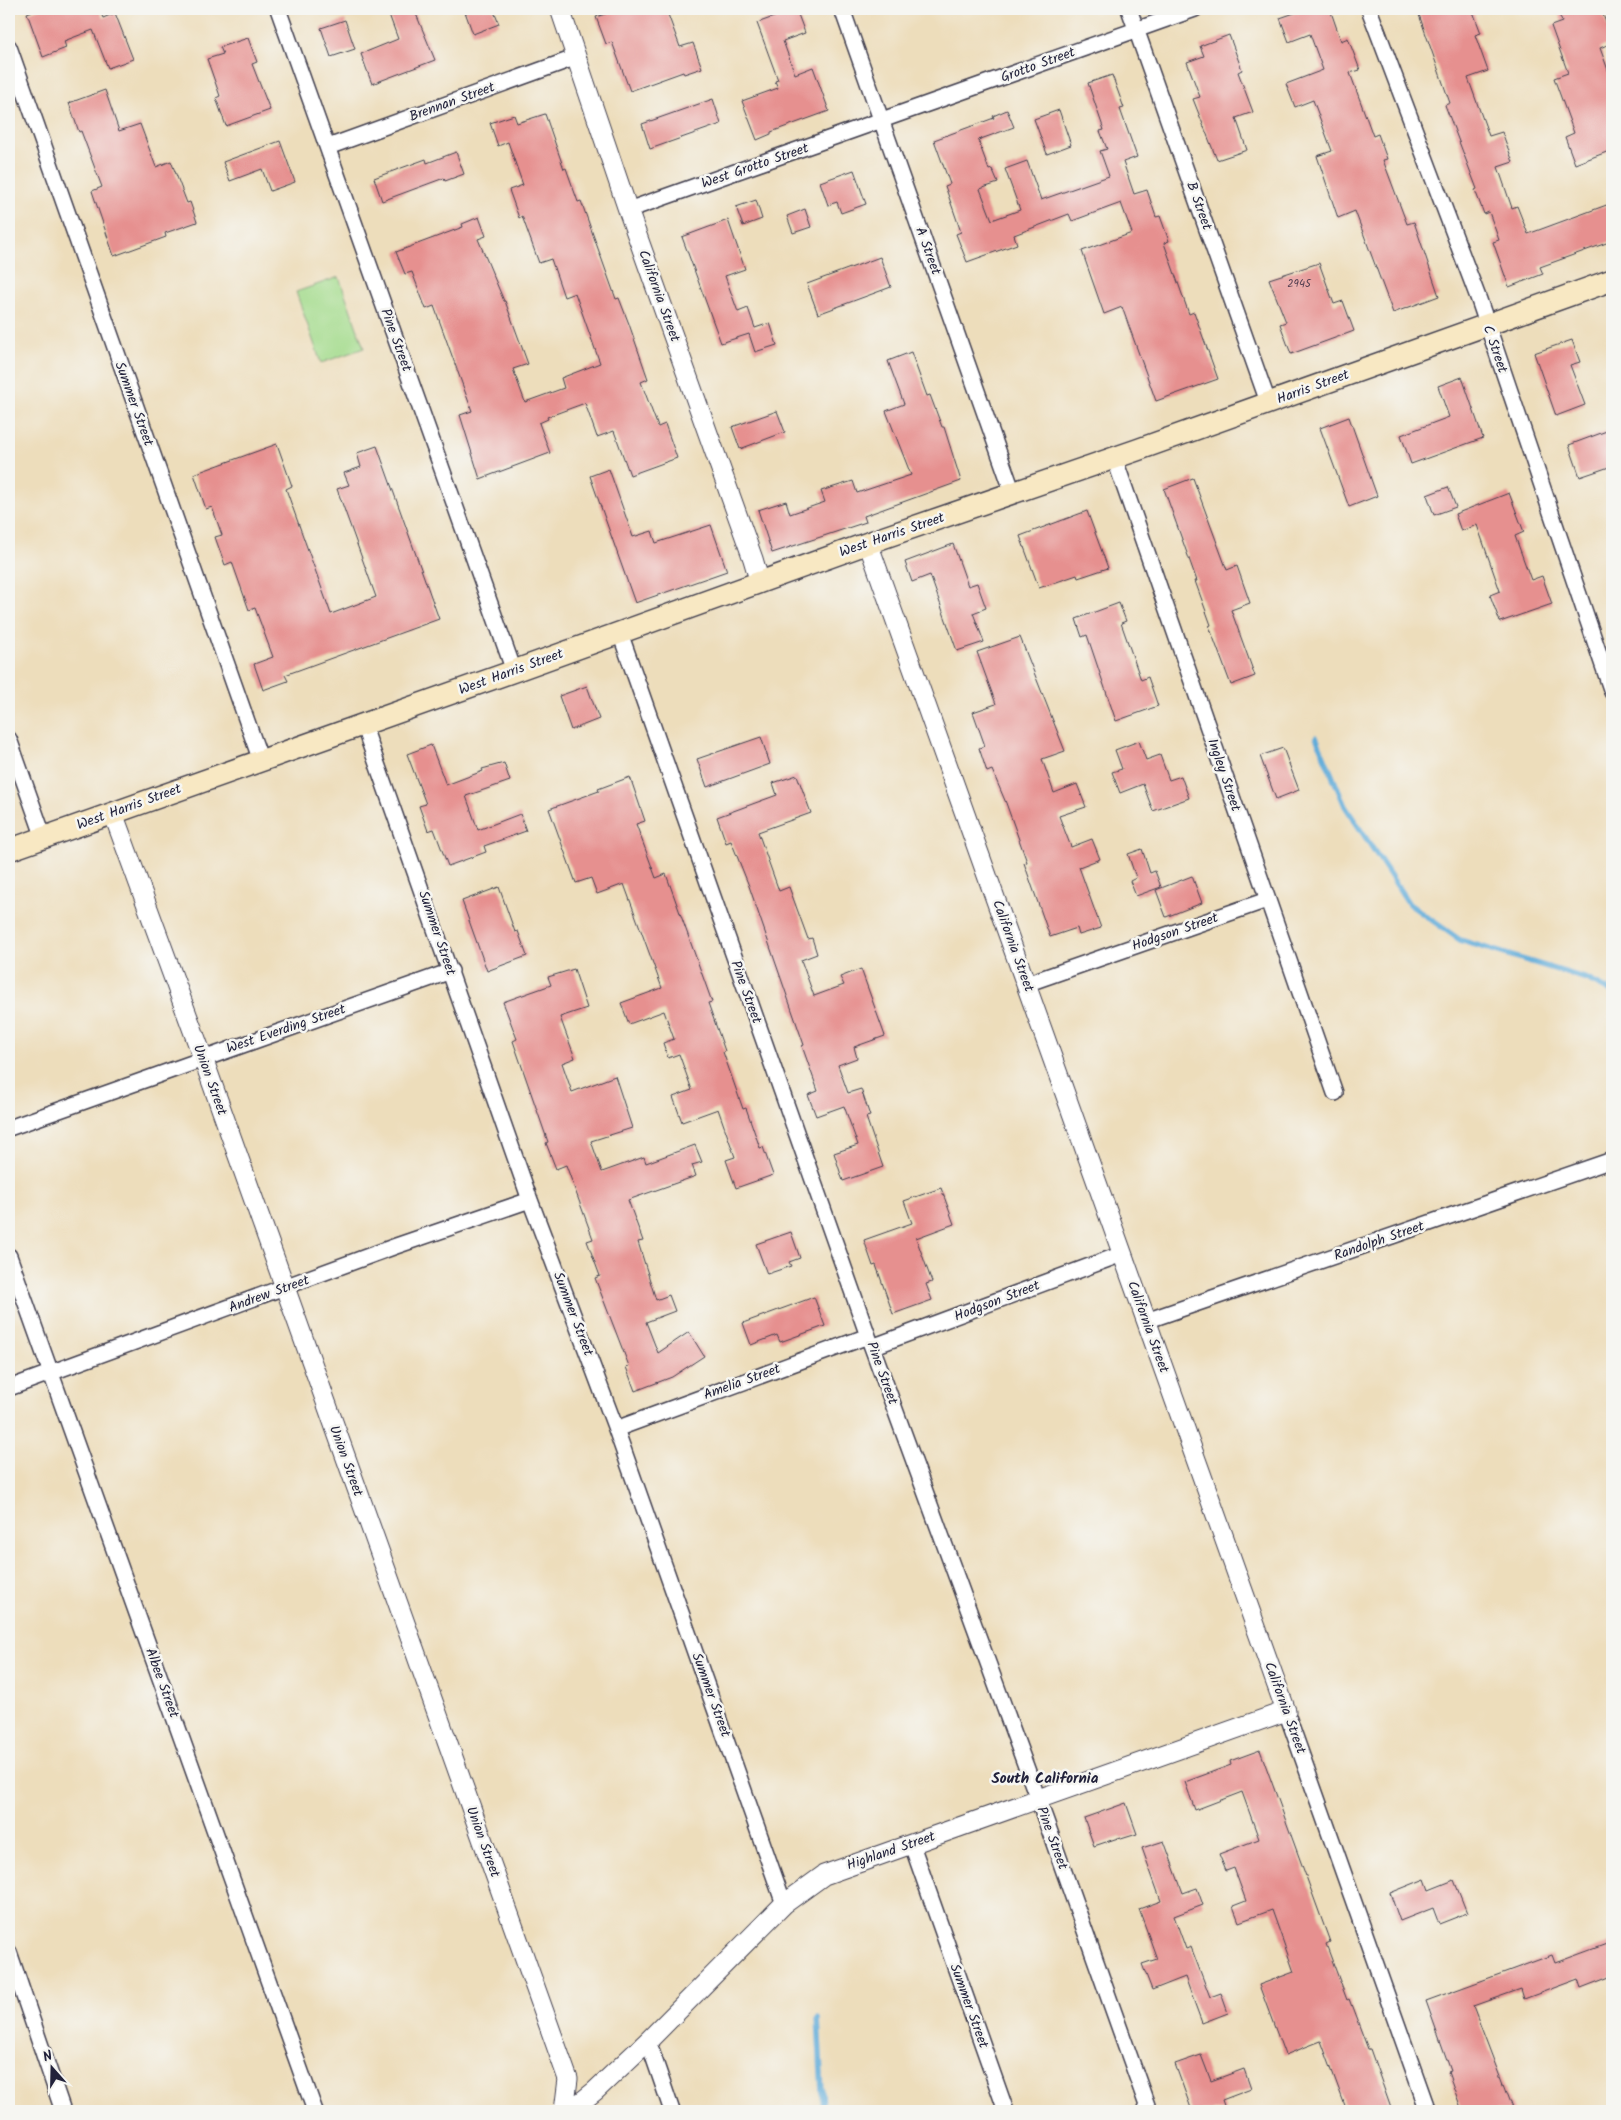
<svg xmlns="http://www.w3.org/2000/svg" width="1621" height="2120" viewBox="0 0 1621 2120" font-family="Kalam,sans-serif">
<style>
.green{fill:#a5dc8e;stroke:#647f64}
.lines{fill:none;stroke-linecap:round;stroke-linejoin:round}
.stream{stroke:#60acd9;stroke-width:5.5}
.building{fill:#e6908f}
.minor-casing{stroke:#403e4e;stroke-width:18}
.tertiary-casing{stroke:#403e4e;stroke-width:21}
.secondary-casing{stroke:#403e4e;stroke-width:24}
.minor{stroke:#fff;stroke-width:15}
.tertiary{stroke:#fff;stroke-width:19}
.secondary{stroke:#f8e8c3;stroke-width:21}
.labels{text-anchor:middle;dominant-baseline:central;stroke-width:5;stroke-linejoin:round;paint-order:stroke}
.number-label{font-size:11px;fill:#533e50}
.street-label{font-size:14px;fill:#22223b;stroke:#f6f6f2}
.neighbourhood-label{font-size:15px;font-weight:bold;fill:#22223b;stroke:#f6f6f2}
</style>
<rect width="100%" height="100%" fill="#f6f6f2"/>
<filter id="ink" filterUnits="userSpaceOnUse"><feTurbulence type="fractalNoise" baseFrequency=".02" numOctaves="2"/><feDisplacementMap in="SourceGraphic" scale="10" xChannelSelector="R" yChannelSelector="G"/><feConvolveMatrix kernelMatrix="1 2 1 2 8 2 1 2 1" color-interpolation-filters="sRGB"/></filter>
<filter id="wash" filterUnits="userSpaceOnUse"><feTurbulence type="fractalNoise" baseFrequency=".0096" numOctaves="4" result="noise"/><feDisplacementMap in="SourceGraphic" scale="20" xChannelSelector="R" yChannelSelector="G"/><feGaussianBlur stdDeviation="1.12" result="paint"/><feColorMatrix in="noise" values="0 0 0 0 0 0 0 0 0 0 0 0 0 0 0 0 0 1.4 0 .05"/><feComposite in="paint" operator="in"/></filter>
<g filter="url(#wash)">
<rect width="100%" height="100%" fill="#edddbb"/>
<path class="green" d="M339,277L364,348L321,363L296,292Z"/>
<g class="lines">
<path class="stream" d="M1316,737L1345,806L1409,904L1460,940L1587,979L1612,992
M818,2018L823,2111"/>
</g>
<g id="blocks">
<path class="building" d="M38,9H99L103,18L115,13L133,59L108,68L93,30L64,41L66,48L43,57L27,13Z
M387,9H414L435,60L372,84L361,54L398,39Z
M464,9H493L499,24L473,34Z
M620,9H666L680,47L693,43L702,68L684,74L683,72L630,91L612,42L606,44L596,17Z
M796,9L805,33L783,41L795,74L813,67L829,111L771,132V134L757,140L742,101L778,88L775,81L778,80L757,23Z
M1306,9H1330L1341,41L1348,38L1360,70L1350,73L1373,136L1378,134L1387,159L1383,160L1407,224L1414,222L1439,296L1393,313L1355,211L1338,218L1317,156L1332,151L1313,100L1295,107L1286,84L1323,70L1310,34L1289,42L1280,18Z
M1417,9H1472L1481,33L1475,35L1488,71L1468,78L1489,136L1502,132L1513,162L1498,167L1512,208L1517,206L1528,234L1612,203V241L1540,267L1543,274L1509,287L1493,242L1499,240L1489,212L1484,214L1475,190L1477,189L1445,105L1450,103Z
M1557,9H1601L1612,39V43L1600,48L1612,81V150L1575,164L1565,137L1574,133L1554,78L1568,73L1551,26L1562,22Z
M345,20L355,49L331,57L321,28Z
M1229,35L1242,70L1238,72L1253,112L1236,118L1247,150L1217,160L1193,99L1200,97L1187,62L1204,56L1200,46Z
M248,38L257,62L252,64L270,110L226,126L216,98L220,96L207,59L223,54L220,47Z
M1112,75L1124,108L1120,109L1137,157L1123,162L1134,194L1147,190L1156,217L1160,216L1169,241L1164,243L1189,314L1194,312L1218,379L1156,401L1122,307L1104,314L1082,251L1132,233L1121,203L1072,221L1069,214L1014,235L1017,244L967,262L956,234L961,232L945,186L950,184L934,140L994,118L993,116L1007,110L1014,127L978,140L989,170L992,169L998,183L980,189L992,220L1020,210L1005,169L1027,161L1041,200L1109,176L1100,151L1107,149L1100,131L1104,130L1088,83Z
M105,90L119,131L140,124L156,167L171,161L187,203L190,202L197,222L165,233L166,237L114,256L92,191L102,187L81,131L79,132L69,103Z
M713,99L721,124L650,149L642,124Z
M1059,110L1071,145L1047,154L1034,119Z
M545,114L564,169L566,168L578,202L581,201L616,299L619,298L629,324L648,379L641,382L658,427L665,424L677,458L630,475L614,431L597,437L585,403L547,417L548,419L539,423L550,453L480,479L460,415L472,411L434,306L426,309L412,272L405,274L396,252L463,227L462,224L479,217L486,236L478,239L504,301H505L528,364L513,369L525,402L564,388L561,378L600,363L575,293L564,297L551,259L539,263L522,216L519,218L509,190L523,185L508,142L498,146L490,123L514,115L517,123Z
M280,141L295,182L270,191L262,169L230,181L223,162Z
M456,152L464,174L445,181L444,178L382,201L374,178L426,159L427,163Z
M854,170L866,204L841,213L837,202L828,205L820,182Z
M756,200L762,219L743,226L736,207Z
M805,209L811,227L793,233L787,216Z
M728,220L745,269L725,276L738,312L748,308L755,328L770,323L777,345L755,352L749,334L721,343L682,237Z
M880,257L891,287L818,314L807,284Z
M1319,263L1334,304L1343,301L1354,331L1291,354L1280,324L1286,322L1269,279Z
M1572,340L1580,362L1570,365L1585,405L1556,416L1534,353Z
M911,352L927,396L930,395L942,427H944L961,481L864,516L866,522L772,553L758,510L786,501L790,514L825,502L821,491L853,481L857,493L911,475L886,411L904,404L888,361Z
M1462,377L1483,438L1411,464L1401,435L1449,417L1438,386Z
M777,411L785,432L740,449L732,427Z
M1349,417L1377,496L1349,507L1320,428Z
M1612,429V466L1580,477L1569,445Z
M277,444L292,486L286,489L331,614L376,597L337,489L349,485L344,473L361,467L357,453L377,446L439,619L285,675L288,681L263,690L254,664L273,657L255,608L249,610L232,562L225,565L215,537L222,535L212,507L206,509L194,474Z
M609,469L633,537L652,531L656,543L711,525L727,571L635,603L590,476Z
M1193,478L1227,570L1237,566L1250,603L1231,610L1255,676L1231,685L1209,626L1211,625L1195,581H1197L1164,489Z
M1448,487L1456,507L1434,515L1427,495Z
M1509,493L1524,532L1515,536L1531,580L1542,576L1552,604L1500,622L1490,595L1500,591L1477,525L1461,531L1455,514Z
M1087,511L1108,568L1078,578L1077,575L1039,588L1020,536Z
M953,544L968,586L977,583L986,608L973,613L984,642L957,651L930,575L912,582L905,562Z
M1119,603L1126,621L1121,623L1141,680L1148,677L1158,706L1116,721L1087,635L1082,637L1076,619Z
M1020,637L1065,751L1042,759L1054,793L1077,784L1086,807L1059,816L1071,847L1092,839L1100,859L1079,867L1101,928L1079,935L1077,928L1050,937L1024,863L1027,862L1006,803L992,770L987,772L979,748L985,746L973,712L996,704L977,652Z
M587,686L599,719L571,730L559,696Z
M761,737L770,764L707,787L697,759Z
M1139,741L1146,760L1160,755L1169,780L1181,776L1189,798L1153,811L1143,784L1120,793L1112,772L1122,769L1115,750Z
M431,745L446,785L483,771L482,769L504,763L510,781L466,796L478,830L520,814L526,831L484,846L486,852L448,866L434,829L428,831L419,806L426,804L407,754Z
M1283,748L1299,790L1276,799L1260,756Z
M797,775L811,813L758,832L779,891L789,887L808,939L812,938L817,954L801,960L814,996L844,985L840,977L861,969L885,1036L854,1047L857,1058L838,1065L848,1093L861,1089L870,1116L866,1117L883,1167L843,1181L834,1153L858,1145L844,1106L816,1116L808,1095L818,1091L802,1046L804,1045L749,886L731,841L726,843L717,817L777,795L773,783Z
M630,777L645,821L636,824L656,878L666,874L712,1002L708,1003L725,1051L723,1052L743,1109L746,1108L760,1148L763,1147L773,1175L736,1188L726,1160L735,1157L718,1109L682,1122L673,1097L692,1090L679,1054L668,1058L663,1043L674,1039L664,1011L629,1024L621,1003L662,988L624,884L597,894L591,878L576,883L549,809L599,791L598,789Z
M1142,849L1150,873L1155,871L1161,887L1136,896L1130,881L1136,878L1128,854Z
M1192,876L1202,903L1166,917L1156,890Z
M499,887L515,932L518,931L527,956L487,971L462,901Z
M574,969L587,1008L560,1017L575,1058L562,1063L572,1092L615,1076L632,1128L591,1141L602,1172L644,1157L646,1163L695,1145L702,1162L692,1165L696,1176L628,1200L643,1241L638,1242L656,1300L669,1295L675,1311L646,1322L658,1353L689,1332L704,1356L672,1377L635,1391L626,1367L629,1366L595,1278L600,1276L587,1241L593,1239L566,1165L556,1169L546,1143L548,1142L513,1041L517,1039L503,1002L551,985L548,977Z
M941,1188L954,1224L916,1238L932,1282L926,1284L932,1300L893,1314L876,1265L873,1266L864,1240L912,1223L904,1201Z
M791,1232L800,1258L789,1262L791,1266L767,1274L756,1244Z
M814,1297L825,1326L780,1342L777,1335L751,1345L743,1323Z
M1260,1750L1330,1942L1326,1944L1347,2000L1349,1999L1368,2049H1370L1392,2111H1347L1321,2041L1285,2055L1259,1985L1294,1972L1272,1910L1239,1922L1233,1906L1246,1901L1234,1868L1226,1871L1219,1854L1259,1839L1242,1792L1195,1810L1185,1782L1231,1765L1230,1761Z
M1126,1803L1137,1834L1121,1839V1837L1094,1846L1084,1818Z
M1164,1841L1183,1893L1197,1888L1203,1905L1174,1916L1186,1949L1191,1947L1210,1997L1221,1993L1228,2013L1202,2023L1185,1977L1152,1990L1142,1964L1157,1959L1139,1909L1161,1901L1142,1848Z
M1425,1879L1429,1890L1454,1880L1467,1913L1439,1924L1433,1908L1400,1921L1390,1893Z
M1612,1942V1976L1581,1988L1578,1979L1524,1999L1521,1989L1473,2006L1513,2111H1462L1448,2072L1451,2071L1426,2001L1552,1955L1555,1963Z
M1201,2055L1211,2081L1244,2069L1251,2089L1222,2100L1226,2111H1192L1175,2064Z"/>
</g>
</g>
<g filter="url(#ink)">
<use href="#blocks" fill-opacity="0" stroke="#403e4e" stroke-width="1"/>
<g class="lines">
<g class="minor-casing">
<path id="minor" d="M278,9L514,671
M842,9L1013,493
M1129,9L1268,402
M1369,9L1479,300L1612,692
M9,47L261,761
M328,147L577,57
M628,210L1195,9
M1114,457L1335,1093
M620,633L868,1336L1046,1821L1149,2111
M363,724L530,1200L616,1429L784,1904
M9,739L44,838
M1026,984L1267,900
M9,1128L451,971
M9,1256L315,2111
M1146,1321L1612,1160
M872,1347L1122,1254
M9,1388L396,1246L530,1200
M616,1429L868,1336
M1286,1711L1428,2111
M912,1845L1006,2111
M9,1952L63,2111
M648,2041L672,2111"/>
</g>
<g class="tertiary-casing">
<path id="tertiary" d="M560,9L628,210L753,559L760,583
M113,813L203,1058L568,2079L564,2111
M570,2111L595,2091L648,2041L784,1904L824,1875L1286,1711L868,543"/>
</g>
<g class="secondary-casing">
<path id="secondary" d="M9,850L514,671L885,537L1137,450L1612,280"/>
</g>
<use href="#minor" class="minor"/>
<use href="#tertiary" class="tertiary"/>
<use href="#secondary" class="secondary"/>
</g>
</g>
<g class="labels">
<g class="number-label">
<text x="1299" y="284">2945</text>
</g>
<g class="street-label">
<text transform="translate(1038 65) rotate(-20)">Grotto Street</text>
<text transform="translate(452 102) rotate(-20)">Brennan Street</text>
<text transform="translate(755 166) rotate(-19)">West Grotto Street</text>
<text transform="translate(1199 206) rotate(70)">B Street</text>
<text transform="translate(928 251) rotate(70)">A Street</text>
<text transform="translate(659 296) rotate(70)">California Street</text>
<text transform="translate(396 340) rotate(70)">Pine Street</text>
<text transform="translate(1495 349) rotate(71)">C Street</text>
<text transform="translate(1313 387) rotate(-20)">Harris Street</text>
<text transform="translate(134 404) rotate(70)">Summer Street</text>
<text transform="translate(892 535) rotate(-19)">West Harris Street</text>
<text transform="translate(511 672) rotate(-20)">West Harris Street</text>
<text transform="translate(1224 775) rotate(71)">Ingley Street</text>
<text transform="translate(129 807) rotate(-20)">West Harris Street</text>
<text transform="translate(1175 932) rotate(-19)">Hodgson Street</text>
<text transform="translate(437 933) rotate(71)">Summer Street</text>
<text transform="translate(1013 946) rotate(70)">California Street</text>
<text transform="translate(746 992) rotate(70)">Pine Street</text>
<text transform="translate(286 1029) rotate(-19)">West Everding Street</text>
<text transform="translate(210 1080) rotate(70)">Union Street</text>
<text transform="translate(1379 1241) rotate(-19)">Randolph Street</text>
<text transform="translate(269 1294) rotate(-20)">Andrew Street</text>
<text transform="translate(997 1301) rotate(-21)">Hodgson Street</text>
<text transform="translate(573 1314) rotate(69)">Summer Street</text>
<text transform="translate(1148 1327) rotate(70)">California Street</text>
<text transform="translate(882 1373) rotate(70)">Pine Street</text>
<text transform="translate(742 1382) rotate(-20)">Amelia Street</text>
<text transform="translate(346 1461) rotate(70)">Union Street</text>
<text transform="translate(162 1683) rotate(70)">Albee Street</text>
<text transform="translate(711 1695) rotate(70)">Summer Street</text>
<text transform="translate(1285 1708) rotate(70)">California Street</text>
<text transform="translate(1052 1838) rotate(70)">Pine Street</text>
<text transform="translate(483 1842) rotate(70)">Union Street</text>
<text transform="translate(891 1851) rotate(-19)">Highland Street</text>
<text transform="translate(969 2006) rotate(70)">Summer Street</text>
</g>
<g class="neighbourhood-label">
<text x="1045" y="1779">South California</text>
</g>
</g>
<rect width="1621" height="2120" fill="none" stroke="#f6f6f2" stroke-width="30"/>
<g transform="translate(52 2068) rotate(340)" stroke="#f6f6f2" stroke-width="4" paint-order="stroke">
<path d="M0-4L9 19L0 12L-9 19Z" fill="#22223b"/>
<text y="-8" font-size="14" font-weight="bold" text-anchor="middle" fill="#22223b">N</text>
</g>
</svg>
